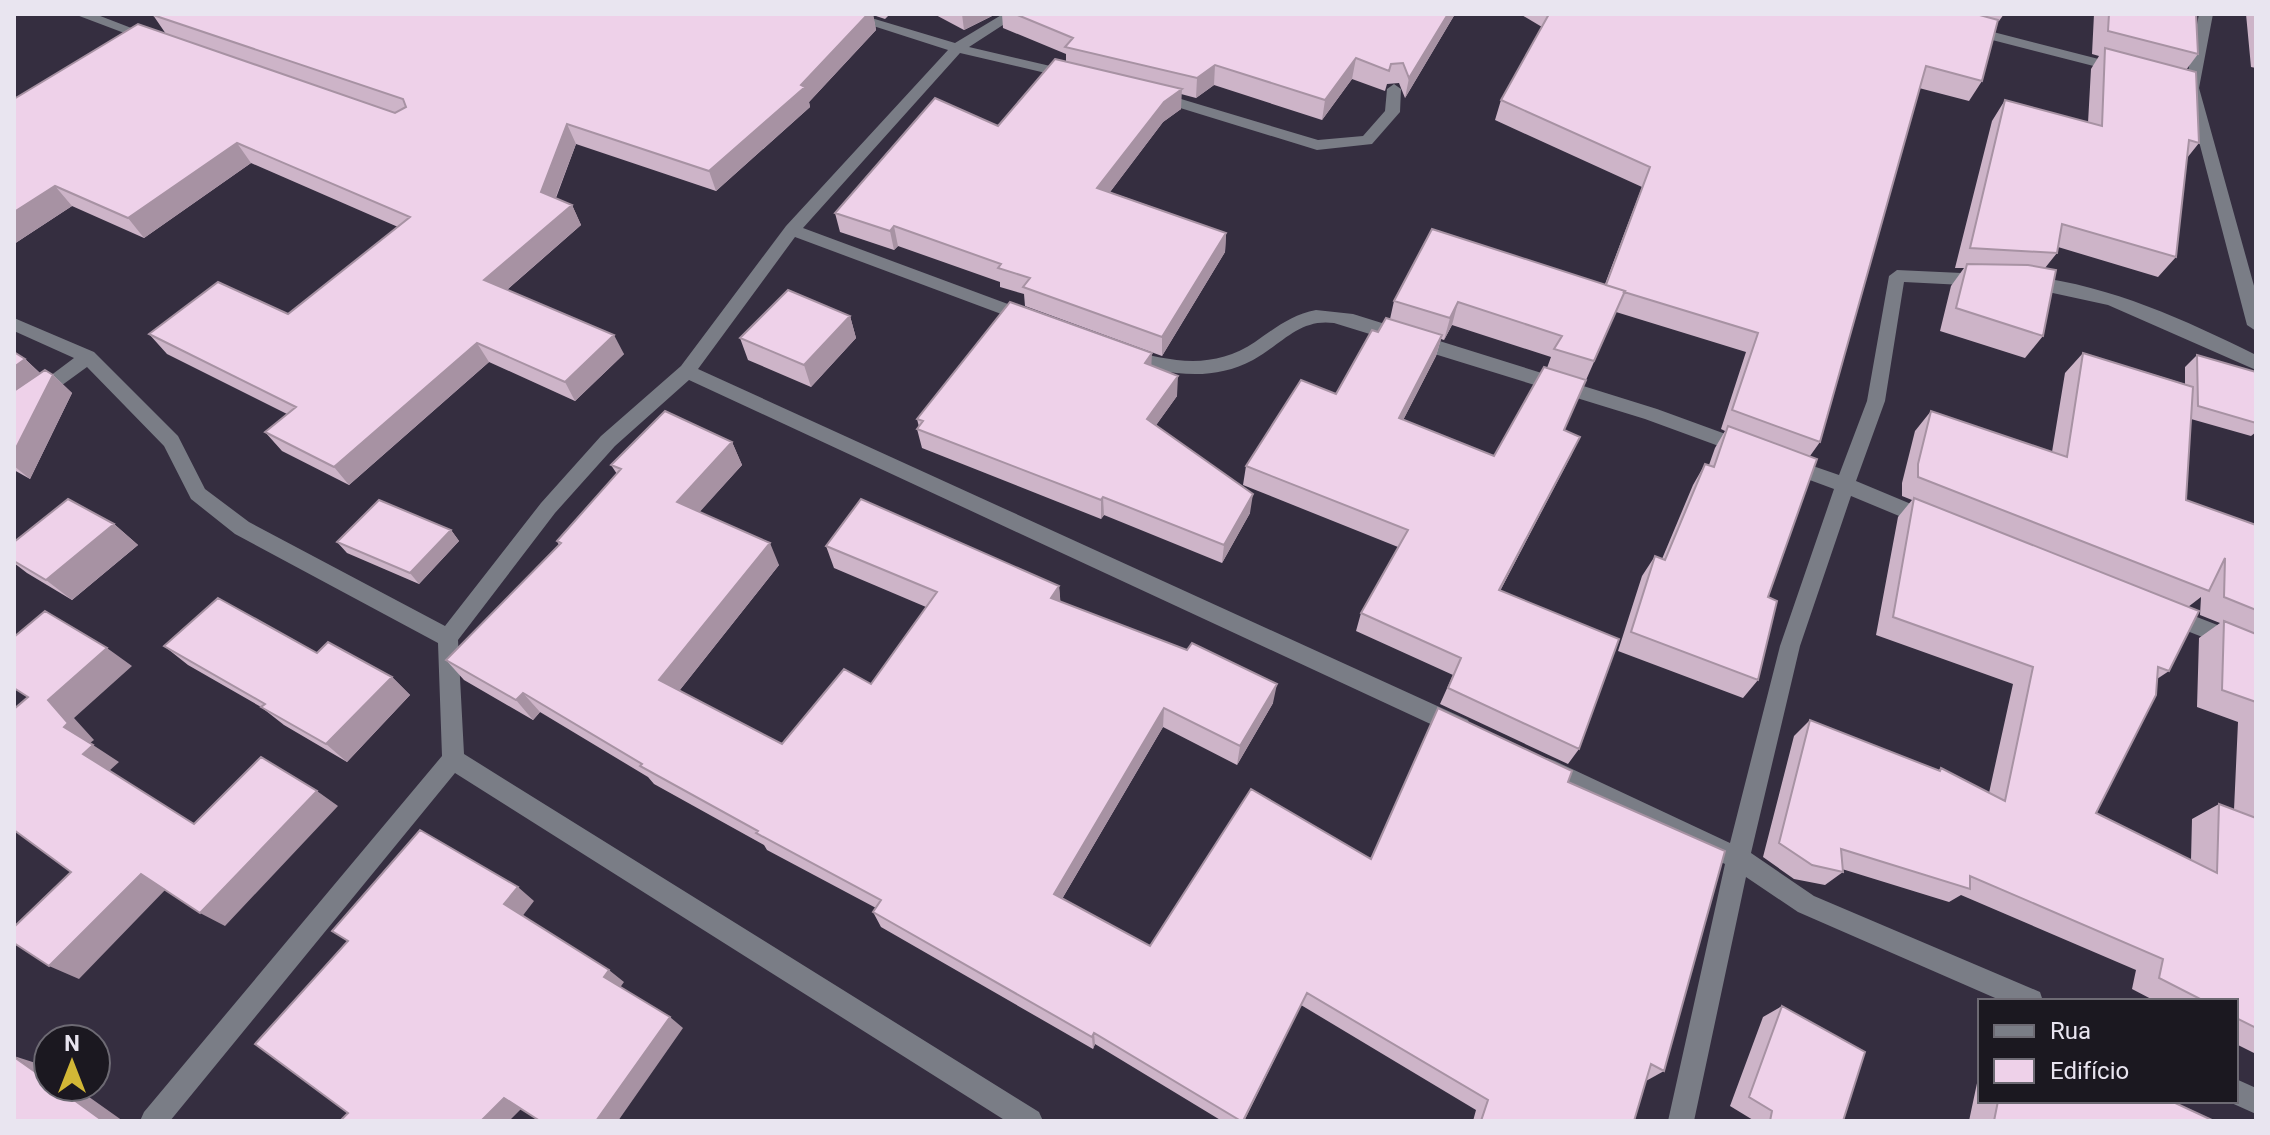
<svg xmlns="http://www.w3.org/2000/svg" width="2270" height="1135" viewBox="0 0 2270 1135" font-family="Roboto,sans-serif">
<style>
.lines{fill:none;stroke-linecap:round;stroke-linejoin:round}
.minor{fill:#7a7d86;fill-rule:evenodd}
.wall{fill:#cdb4c8;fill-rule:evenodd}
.shaded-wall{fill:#a792a3}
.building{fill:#eed1e9;stroke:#a792a3;stroke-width:2}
</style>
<rect width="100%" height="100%" fill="#352e40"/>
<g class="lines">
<path class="minor" d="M74,14H95L160,39L153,43L148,42Z
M836,14H858L955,43L1003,14H1020L969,47L1076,72L1078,75L1071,79L960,53L803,228L1035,314L1038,318L1035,322H1023L795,237L698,369L1468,720L1471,727L1468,734L1460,737L1452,734L689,380L615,446L555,513L458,640L464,754L1039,1112L1043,1121H1006L455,773L170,1121H140L144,1112L442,756L438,643L235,534L191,499L164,446L87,367L14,420V403L74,358L14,331V318L94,352L178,436L205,489L249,522L445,626L541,503L601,436L681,366L786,226L948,50Z
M2199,14H2213L2199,88L2256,293V331L2247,325L2185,88Z
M1970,26L2126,66L2128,69L2121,73L1965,33V27Z
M1394,84L1401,89L1400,112L1372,144L1317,150L1151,99L1149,96L1156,91L1161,93L1318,140L1363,136L1385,111L1387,89Z
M1897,270L1983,274L1991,280L1983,286L1904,282L1885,401L1856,481L1935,514L1938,520L1935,526L1928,528L1851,496L1800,646L1751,853L1814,896L2040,992L2043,1001H2002L1798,912L1746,877L1694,1121H1668L1725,864L1539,775L1536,768L1539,761L1547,758L1555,761L1730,843L1780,646L1834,489L1780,469L1778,464L1780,459L1787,457L1839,475L1867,401L1889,276Z
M2027,276C2109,285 2183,319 2256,355V370L2108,305L2021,286L2019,282L2021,278Z
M1316,310L1353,314L1657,409L1753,444L1755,449L1746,456L1645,419L1334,323C1299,318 1281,345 1253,360C1210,383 1165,374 1121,360L1118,355L1127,349C1171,362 1214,370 1255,342C1275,328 1291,315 1316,310Z
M2166,605L2256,640V658L2159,620L2156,614L2159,608Z
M2236,1079L2256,1088V1114L2227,1101H2236Z"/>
</g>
<path class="wall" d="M155,14H890L885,19L873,15L876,30L809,102L810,107L716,191L576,144L556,198L572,205L581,225L507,290L624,354L575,401L489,362L349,485L282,451L265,432L287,414L167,354L149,334L288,314L398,227L251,163L144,238L72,206L14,244L166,34L153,15Z
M934,14H996L964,30Z
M1002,14H1455L1405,98L1399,83L1387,84L1385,91L1352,79L1322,120L1214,85L1196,98L1181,94V109L1163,122L1110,192L1226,233L1225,252L1162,356L1025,306L1024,294L1000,287V282L898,246L894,250L840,232L835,213L998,126L1066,62V54L1003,28Z
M1520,14H2004L1999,21H1998L1982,81L1969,101L1919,88L1820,442L1810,456L1768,597L1758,680L1743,698L1618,651L1642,576L1655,556L1662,559L1693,485L1705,464L1709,465L1715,448L1725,431L1721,429L1746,352L1616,312L1564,430L1580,437L1500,591L1579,749L1568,764L1440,704L1453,675L1356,631L1361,613L1398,547L1243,485L1246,466L1336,394L1378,332L1390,319L1394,301L1605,284L1642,187L1495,120L1501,100L1542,27ZM1452,325L1551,357L1547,368L1494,456L1403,420L1436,356L1441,339L1444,340Z
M2094,14H2196L2198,54L2186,70L2199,143L2187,158L2176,257L2158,277L2058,247L2057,253L2045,268L2043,336L2025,358L1940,331L1951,286L1964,268H1955L1992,121L2005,100L2088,123L2091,69L2099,56L2092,54Z
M2246,14H2256V68L2251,67Z
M850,316L856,338L811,387L748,360L740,338Z
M14,352L25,359L40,373L53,375L72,393L30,479L14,470Z
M2083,353L2185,384V367L2197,355L2256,372V432L2251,436L2191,419L2186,500L2256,525V1054L2236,1044V1001H2155L2132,989L2136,970L1961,895L1949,902L1842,869L1843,872L1825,885L1794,879L1763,857L1794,736L1810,720L1938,771L1941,768L1989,793L2013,684L1876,635L1898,517L1912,500L1902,496V483L1915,431L1931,411L2052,452L2065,373ZM2201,597L2200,615L2220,623L2199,638L2197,707L2238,722L2234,810L2219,804L2192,819L2191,860L2096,813L2157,679L2169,671L2188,607Z
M1151,366L1177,396L1156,425L1250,513L1222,563L1104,515L1101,519L922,448L917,429L919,427L917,419Z
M732,442L742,465L699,512L779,565L679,691L782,744L871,684L926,607L834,568L826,546L1059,586L1060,601L1273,703L1237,765L1163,727L1062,899L1150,946L1568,782L1664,1071L1646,1081L1634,1121H1473L1476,1110L1301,1005L1244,1121H1222L1095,1044L1093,1049L881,927L873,912L876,908L767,850L764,845L654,784L648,777L540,712L533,720L464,680L446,660L559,545L557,541L617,474L611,465Z
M114,524L138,545L72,600L27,573L14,563V542Z
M451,530L459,541L419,584L347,553L337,542Z
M164,646L317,653L392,677L410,695L347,762L284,725L261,707L188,665Z
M1782,1006L1843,1121H1752L1753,1120L1730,1106L1763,1017Z
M1980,1069V1101H2171L2214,1121H1969Z"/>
<path class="shaded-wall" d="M868,14H873L876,30L809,102L810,107L716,191L709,171L801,85Z
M962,14H996L964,30Z
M1448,14H1455L1405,98L1409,78Z
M1356,58L1352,79L1322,120L1325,100Z
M1215,65L1214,85L1196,98L1197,78Z
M1182,89L1181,109L1163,122L1098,208L1097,188L1164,102Z
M567,124L576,144L550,212L541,192Z
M237,143L251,163L144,238L128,218Z
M55,186L72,206L14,244V212Z
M572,205L581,225L495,300L484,280Z
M894,226L898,246L894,250L890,231Z
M1226,233L1225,252L1162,356V337Z
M1458,302L1452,325L1444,340L1450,318Z
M850,316L856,338L811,387L804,365Z
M614,335L624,354L575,401L565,382Z
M1442,335L1436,356L1394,438L1399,418Z
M477,343L489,362L349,485L334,467Z
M1152,353L1151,372L1145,363Z
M25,359L44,377L14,399V367Z
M53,375L72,393L30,479L14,466V452Z
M1178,376L1177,396L1147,438V419Z
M1580,437L1571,456L1491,608L1499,590Z
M732,442L742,465L688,525L677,502Z
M1253,494L1250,513L1222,563L1224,545Z
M1103,497L1104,515L1101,519V500Z
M114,524L138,545L72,600L46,580Z
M451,530L459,541L419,584L410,573Z
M770,543L779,565L672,700L659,680Z
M1059,586L1061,607L1051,598Z
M107,648L132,666L74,718L94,740L90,743L64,727L48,700Z
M392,677L410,695L347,762L326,744Z
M1277,684L1273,703L1237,765L1240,746Z
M523,693L540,712L533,720L516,700Z
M1164,708L1163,727L1056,909L1054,894Z
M93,745L119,762L109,771L83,754Z
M317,791L338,806L225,926L200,913Z
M141,874L167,888L79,979L49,966Z
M518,887L534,901L521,918L504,904Z
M609,970L624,982L619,989L604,977Z
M1307,993L1244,1121H1243Z
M670,1017L683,1028L618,1121H596Z
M1094,1033L1095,1044L1093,1049L1092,1037Z
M14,1056L48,1067V1081Z
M56,1087H75L123,1121H103Z
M504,1098L523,1107L509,1121H481Z"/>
<path class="building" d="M155,14H868L801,85L805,87L709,171L567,124L541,192L572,205L484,280L614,335L565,382L477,343L334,467L265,432L296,407L149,334L218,282L288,314L410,217L237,143L128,218L55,186L14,212V99L138,24L395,113L406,107L403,99L153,15Z
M1015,14H1448L1409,78L1403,63L1391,64L1389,71L1356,58L1325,100L1215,65L1197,78L1065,47L1073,38Z
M1549,14H1976L1998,20L1982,81L1926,66L1820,442L1732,410L1758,333L1624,292L1625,291L1606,285L1650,167L1501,100Z
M2109,14H2196L2198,54L2108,31Z
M2105,48L2196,72L2199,143L2189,140L2176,257L2062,224L2057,253L1970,248L2005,100L2102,126Z
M1055,59L1182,89L1164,102L1097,188L1226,233L1162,337L1023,287L1030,278L998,268L1001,264L894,226L890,231L835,213L935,98L998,126Z
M1432,229L1625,291L1594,361L1554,349L1562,336L1458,302L1450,318L1394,301Z
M1967,264L2028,265L2056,270L2043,336L1956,308Z
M788,290L850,316L804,365L740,338Z
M1010,302L1152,353L1145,363L1178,376L1147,419L1253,494L1224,545L1103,497L1101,500L917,429L923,421L917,419Z
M1386,318L1442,335L1399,418L1494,456L1544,367L1586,380L1564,430L1580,437L1499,590L1619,639L1579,749L1448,688L1461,658L1361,613L1408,530L1246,466L1301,380L1336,394L1372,330L1378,332Z
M14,352L25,359L14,367Z
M2083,353L2193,387L2186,500L2256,525V610L2224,597L2225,558L2209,591L1918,477V464L1931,411L2067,457Z
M2197,355L2256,372V423L2198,406Z
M45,370L53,375L14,452V391Z
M665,411L732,442L677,502L770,543L659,680L782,744L844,669L871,684L937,592L826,546L861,499L1059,586L1051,598L1187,650L1192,643L1277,684L1240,746L1164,708L1054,894L1150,946L1251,789L1371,859L1438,708L1572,771L1568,782L1725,851L1664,1071L1651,1064L1634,1121H1481L1488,1100L1307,993L1243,1121H1241L1094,1033L1092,1037L873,912L881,900L756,833L758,831L640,766L642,764L523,693L516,700L446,660L561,543L557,541L621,469L611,465Z
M1728,426L1817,459L1768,597L1777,601L1758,680L1631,632L1655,556L1665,560L1705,464L1714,467Z
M1914,498L2199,611L2169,671L2158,667L2156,695L2096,813L2217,873L2219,804L2256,818V1028L2236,1018V1001H2204L2159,978L2163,959L1970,876V889L1841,849L1843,872L1812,865L1779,843L1810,720L1940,771L1941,768L2005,801L2033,667L1893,617Z
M68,499L114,524L46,580L14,561V542Z
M379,500L451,530L410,573L337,542Z
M218,598L317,653L328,642L392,677L326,744L261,707L265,704L164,646Z
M45,611L107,648L48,700L68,723L64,727L93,745L83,754L194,824L261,757L317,791L200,913L141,874L49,966L14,943V927L71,872L14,830V709L28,697L14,688V637Z
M2224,621L2256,634V702L2222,690Z
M420,830L518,887L504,904L609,970L604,977L670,1017L596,1121H540L504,1098L481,1121H340L348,1113L255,1044L348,941L332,931Z
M1782,1006L1865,1052L1843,1121H1770L1772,1111L1749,1097Z
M14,1057L48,1081V1087H56L103,1121H14Z
M1998,1101H2171L2214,1121H1994Z"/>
<rect width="2270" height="1135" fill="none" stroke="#e9e5f0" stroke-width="32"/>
<rect x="1978" y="999" width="260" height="104" fill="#1b1820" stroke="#6d6a73" stroke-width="2"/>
<rect x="1994" y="1025" width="40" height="12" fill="#7a7d86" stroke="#6d6a73" stroke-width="2"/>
<text x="2050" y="1039" font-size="24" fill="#e9e5f0">Rua</text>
<rect x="1994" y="1059" width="40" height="24" fill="#eed1e9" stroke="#6d6a73" stroke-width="2"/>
<text x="2050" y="1079" font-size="24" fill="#e9e5f0">Edifício</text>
<g transform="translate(72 1063)"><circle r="38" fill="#1b1820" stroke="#6d6a73" stroke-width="2"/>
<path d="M0-6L14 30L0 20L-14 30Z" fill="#d2b736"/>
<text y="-12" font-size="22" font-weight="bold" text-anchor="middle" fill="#e9e5f0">N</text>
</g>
</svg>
